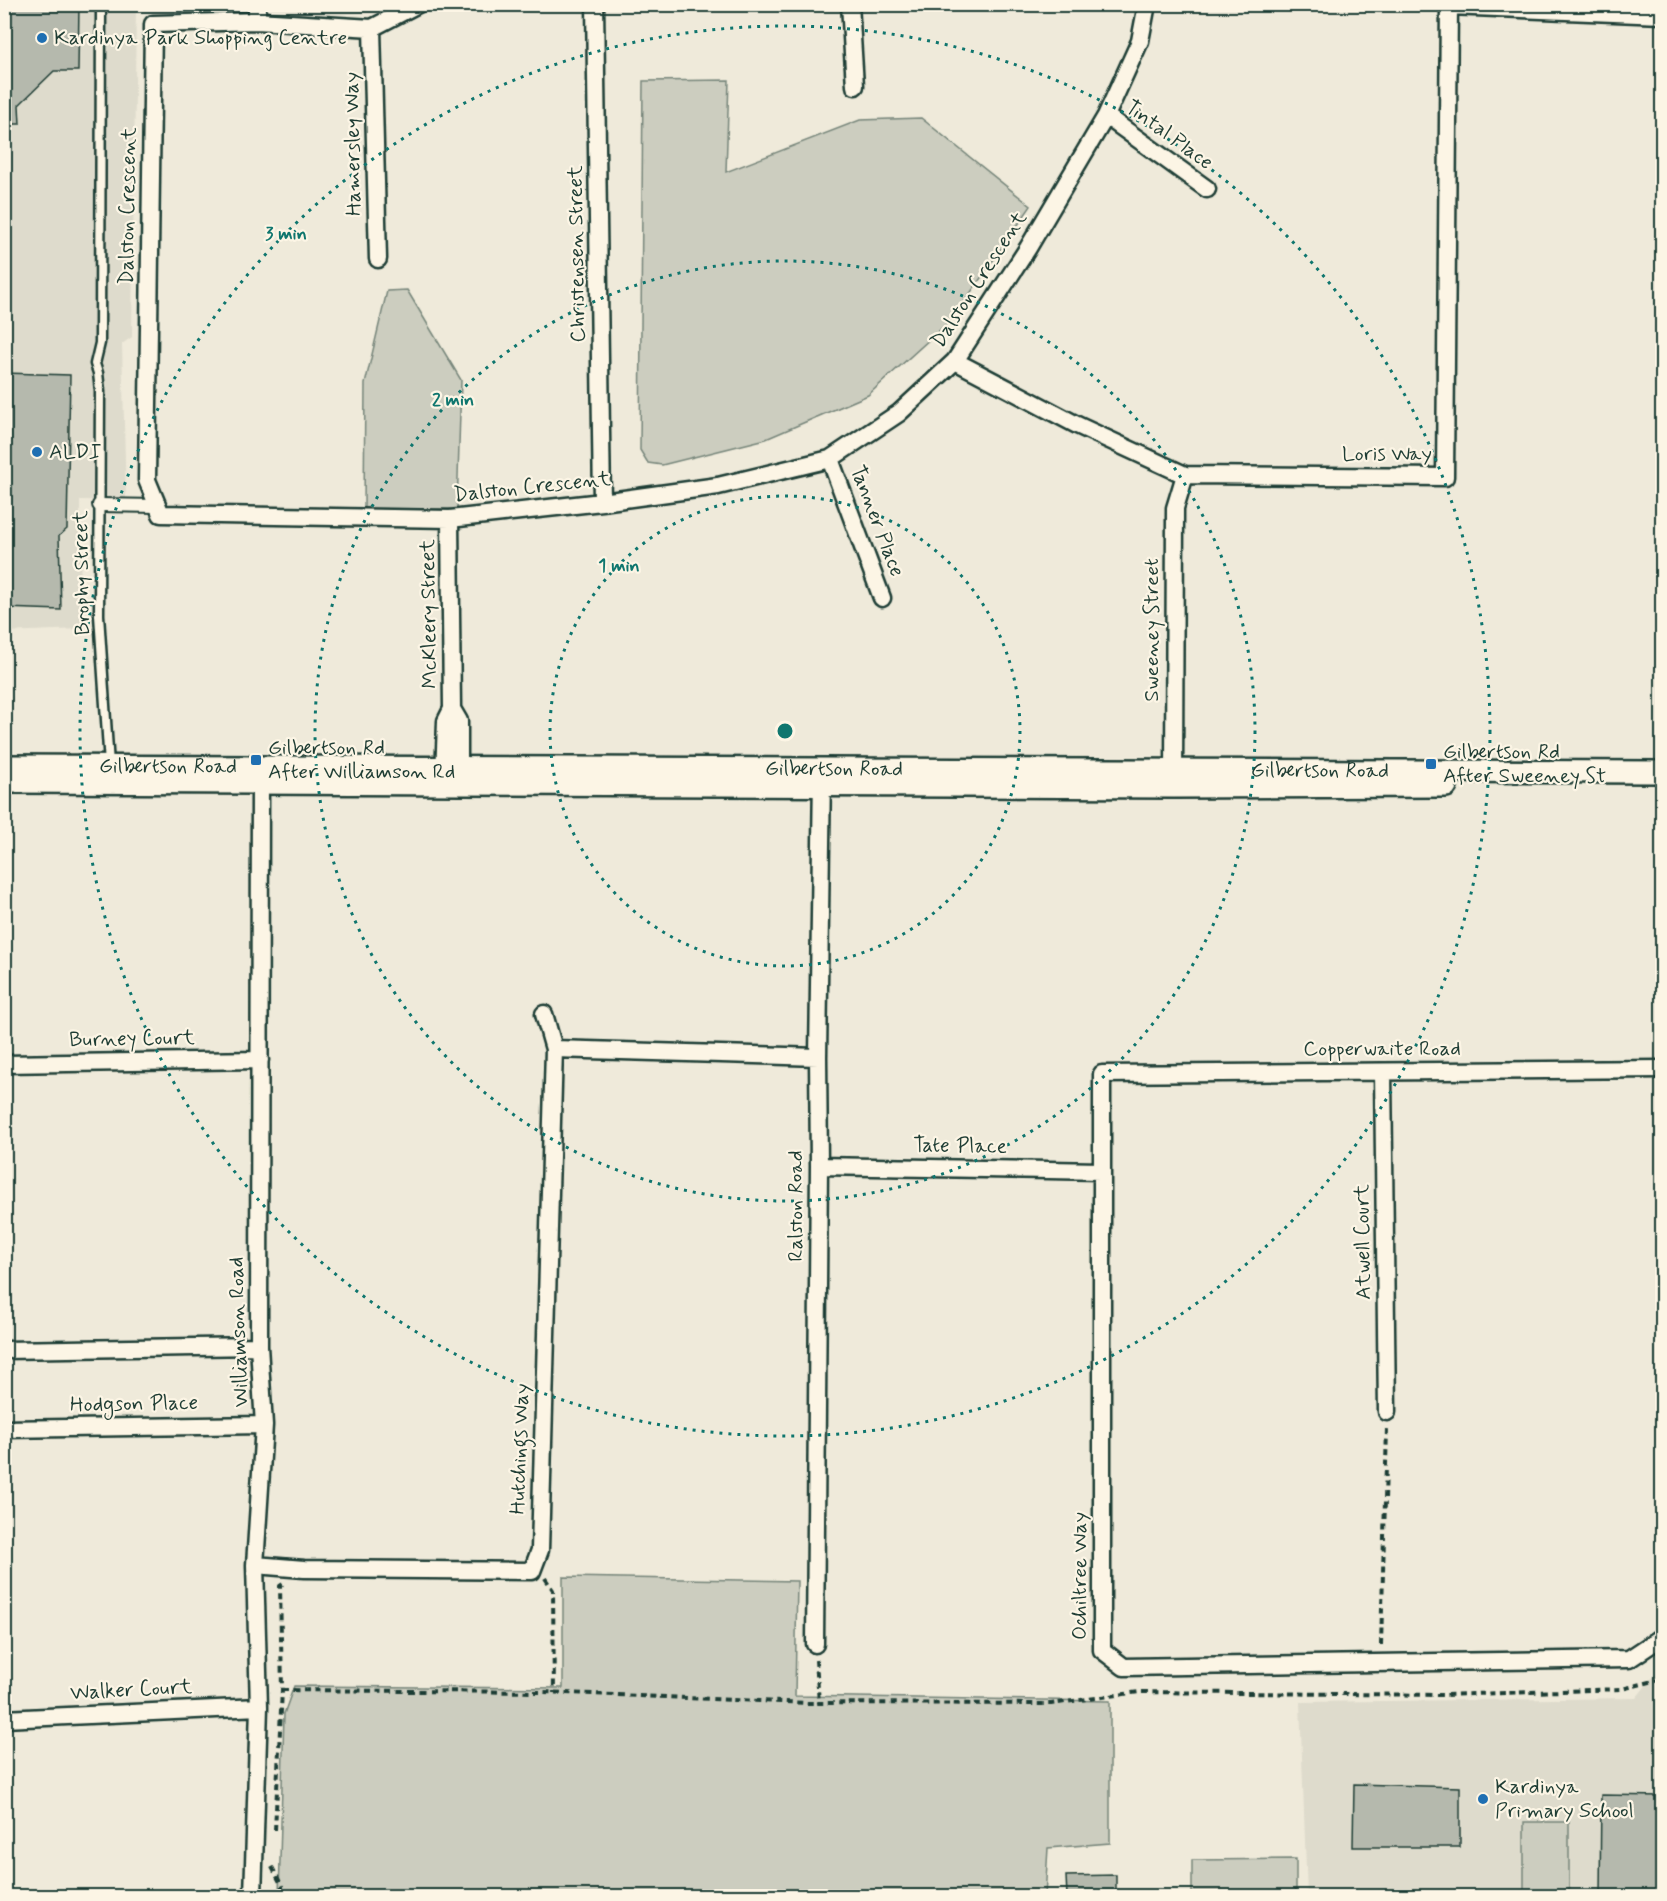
<svg xmlns="http://www.w3.org/2000/svg" width="1667" height="1901" viewBox="0 0 1667 1901" font-family="Mynerve,sans-serif">
<style>
.built{fill:#dedbcc}
.green{fill:#cccdbf;stroke:#76857a;stroke-width:1.5}
.building{fill:#b5b9ad;stroke:#1f3d34;stroke-width:1.5}
.lines{fill:none;stroke-linecap:round;stroke-linejoin:round}
.service-casing{stroke:#1f3d34;stroke-width:13}
.pedestrian-casing{stroke:#1f3d34;stroke-width:16}
.minor-casing{stroke:#1f3d34;stroke-width:21}
.tertiary-casing{stroke:#1f3d34;stroke-width:26}
.path{stroke:#1f3d34;stroke-width:4;stroke-dasharray:6 4.5;stroke-linecap:butt}
.service{stroke:#fcf5e5;stroke-width:8}
.pedestrian{stroke:#fcf5e5;stroke-width:12}
.minor{stroke:#fcf5e5;stroke-width:16}
.tertiary{stroke:#fcf5e5;stroke-width:21}
.ring{fill:none;stroke:#0f766e;stroke-width:3;stroke-dasharray:3 6}
.poi-dot{fill:#1f6fb2;stroke:#fcf5e5;stroke-width:2}
.labels{text-anchor:middle;dominant-baseline:central;stroke-width:4.5;stroke-linejoin:round;paint-order:stroke}
.poi-label{font-size:21px;fill:#1f3d34;stroke:#fcf5e5;text-anchor:start}
.street-label{font-size:21px;fill:#1f3d34;stroke:#fcf5e5}
.centre{fill:#0f766e;stroke:#fcf5e5;stroke-width:3}
.ring-label{font-size:18px;text-anchor:middle;font-weight:bold;fill:#0f766e;stroke:#fcf5e5;stroke-width:4.5;stroke-linejoin:round;paint-order:stroke}
</style>
<rect width="100%" height="100%" fill="#efeada"/>
<filter id="ink" filterUnits="userSpaceOnUse"><feTurbulence type="fractalNoise" baseFrequency=".0167" numOctaves="2"/><feDisplacementMap in="SourceGraphic" scale="12" xChannelSelector="R" yChannelSelector="G"/><feConvolveMatrix kernelMatrix="1 2 1 2 8 2 1 2 1" color-interpolation-filters="sRGB"/></filter>
<g filter="url(#ink)">
<path class="built" d="M4,5H136L132,337L122,344L126,501L80,500L81,629L5,632Z
M1662,1666V1896H1307L1300,1702L1636,1698Z"/>
<path class="green" d="M729,80L726,172L860,120L921,118L1031,206L953,318L868,395L766,439L662,465L648,463L640,450L643,81Z
M407,290L461,380L457,509H364L365,384L387,291Z
M563,1577L797,1581L795,1696L1110,1701V1843L1048,1848L1045,1896H279L284,1714L294,1686L563,1688Z
M1524,1822H1569V1896H1524Z
M1296,1859V1896H1192V1860Z"/>
<path class="building" d="M4,4H79L78,71H54L19,105L20,124H4Z
M4,373L70,375L67,529L59,536L61,610L4,608Z
M1354,1784L1460,1787V1847H1353Z
M1601,1795L1662,1796V1896H1600Z
M1116,1875V1896H1067L1066,1876Z"/>
<g class="lines">
<g class="service-casing">
<path id="service" d="M101,4L100,343L95,364L98,373L100,391L99,615L109,765"/>
</g>
<g class="pedestrian-casing">
<path id="pedestrian" d="M99,505L158,506"/>
</g>
<g class="minor-casing">
<path id="minor" d="M418,4L372,28L257,21L153,24L147,480L161,514L450,519L602,502L718,486L830,459L899,413L955,361L1028,248L1106,116L1140,41L1147,4
M595,4L602,502
M850,4L855,86
M1449,6L1662,15
M257,21V4
M372,28L378,259
M1106,116L1207,189
M955,361L1077,425L1185,475L1445,477L1449,4
M830,459L882,598
M452,709L459,721V778
M444,777L446,721L452,709L450,519
M1174,781L1175,508L1185,475
M554,1049L818,1057
M4,1064L260,1060
M1662,1069L1102,1074V1650L1124,1667L1629,1659L1662,1637
M1383,1072L1387,1412
M819,1166L1101,1171
M4,1350L259,1346
M4,1429L264,1425
M255,1565L304,1569L532,1571L540,1550L554,1049L544,1014
M815,1644L819,1166L818,1057L822,774
M4,1719L259,1707
M253,1896L259,1707L255,1565L264,1425L259,1346L260,771"/>
</g>
<g class="tertiary-casing">
<g id="tertiary">
<path id="s1" d="M4,766L1662,772"/>
<path d="M4,782L1174,787L1446,786"/>
</g>
</g>
<path class="path" d="M545,1578L553,1590L554,1693
M1381,1645L1387,1428
M816,1660L819,1703
M282,1690L543,1692L807,1703L1051,1704L1139,1692L1443,1695L1622,1689L1662,1679
M275,1830L282,1690L280,1586L283,1584
M272,1867L282,1886V1896"/>
<use href="#service" class="service"/>
<use href="#pedestrian" class="pedestrian"/>
<use href="#minor" class="minor"/>
<use href="#tertiary" class="tertiary"/>
</g>
</g>
<g class="ring">
<circle cx="785" cy="731" r="235"/>
<circle cx="785" cy="731" r="470"/>
<circle cx="785" cy="731" r="705"/>
</g>
<g class="poi-dot">
<circle cx="42" cy="38" r="6"/>
<circle cx="37" cy="452" r="6"/>
<rect x="250" y="754" width="12" height="12" rx="3"/>
<rect x="1425" y="758" width="12" height="12" rx="3"/>
<circle cx="1483" cy="1799" r="6"/>
</g>
<g class="labels">
<g class="poi-label">
<text x="54" y="38">Kardinya Park Shopping Centre</text>
<text x="49" y="452">ALDI</text>
<text x="268" y="748">Gilbertson Rd<tspan x="268" dy="24">After Williamson Rd</tspan></text>
<text x="1443" y="752">Gilbertson Rd<tspan x="1443" dy="24">After Sweeney St</tspan></text>
<text x="1495" y="1787">Kardinya<tspan x="1495" dy="24">Primary School</tspan></text>
</g>
<g class="street-label">
<text transform="translate(1169 135) rotate(36)">Tintal Place</text>
<text transform="translate(353 144) rotate(-91)">Hamersley Way</text>
<text transform="translate(128 206) rotate(-89)">Dalston Crescent</text>
<text transform="translate(577 254) rotate(-91)">Christensen Street</text>
<text transform="translate(979 280) rotate(-57)">Dalston Crescent</text>
<text x="1387" y="454">Loris Way</text>
<text transform="translate(532 487) rotate(-6)">Dalston Crescent</text>
<text transform="translate(877 521) rotate(69)">Tanner Place</text>
<text transform="translate(82 573) rotate(-91)">Brophy Street</text>
<text transform="translate(429 614) rotate(-91)">McKleery Street</text>
<text transform="translate(1152 630) rotate(-90)">Sweeney Street</text>
<text stroke="none"><textPath href="#s1" startOffset="164">Gilbertson Road</textPath></text>
<text stroke="none"><textPath href="#s1" startOffset="830">Gilbertson Road</textPath></text>
<text stroke="none"><textPath href="#s1" startOffset="1316">Gilbertson Road</textPath></text>
<text transform="translate(132 1039) rotate(-1)">Burney Court</text>
<text x="1382" y="1049">Copperwaite Road</text>
<text transform="translate(960 1146) rotate(1)">Tate Place</text>
<text transform="translate(796 1206) rotate(-90)">Ralston Road</text>
<text transform="translate(1363 1242) rotate(-91)">Atwell Court</text>
<text transform="translate(239 1332) rotate(-92)">Williamson Road</text>
<text transform="translate(134 1404) rotate(-1)">Hodgson Place</text>
<text transform="translate(520 1449) rotate(-88)">Hutchings Way</text>
<text transform="translate(1080 1576) rotate(-90)">Ochiltree Way</text>
<text transform="translate(131 1690) rotate(-3)">Walker Court</text>
</g>
</g>
<circle cx="785" cy="731" r="9" class="centre"/>
<g class="ring-label">
<text x="286" y="239">3 min</text>
<text x="453" y="405">2 min</text>
<text x="619" y="571">1 min</text>
</g>
<rect width="1667" height="1901" fill="none" stroke="#fcf5e5" stroke-width="24"/>
<rect x="12" y="12" width="1643" height="1877" fill="none" stroke="#1f3d34" stroke-width="2" filter="url(#ink)"/>
</svg>
